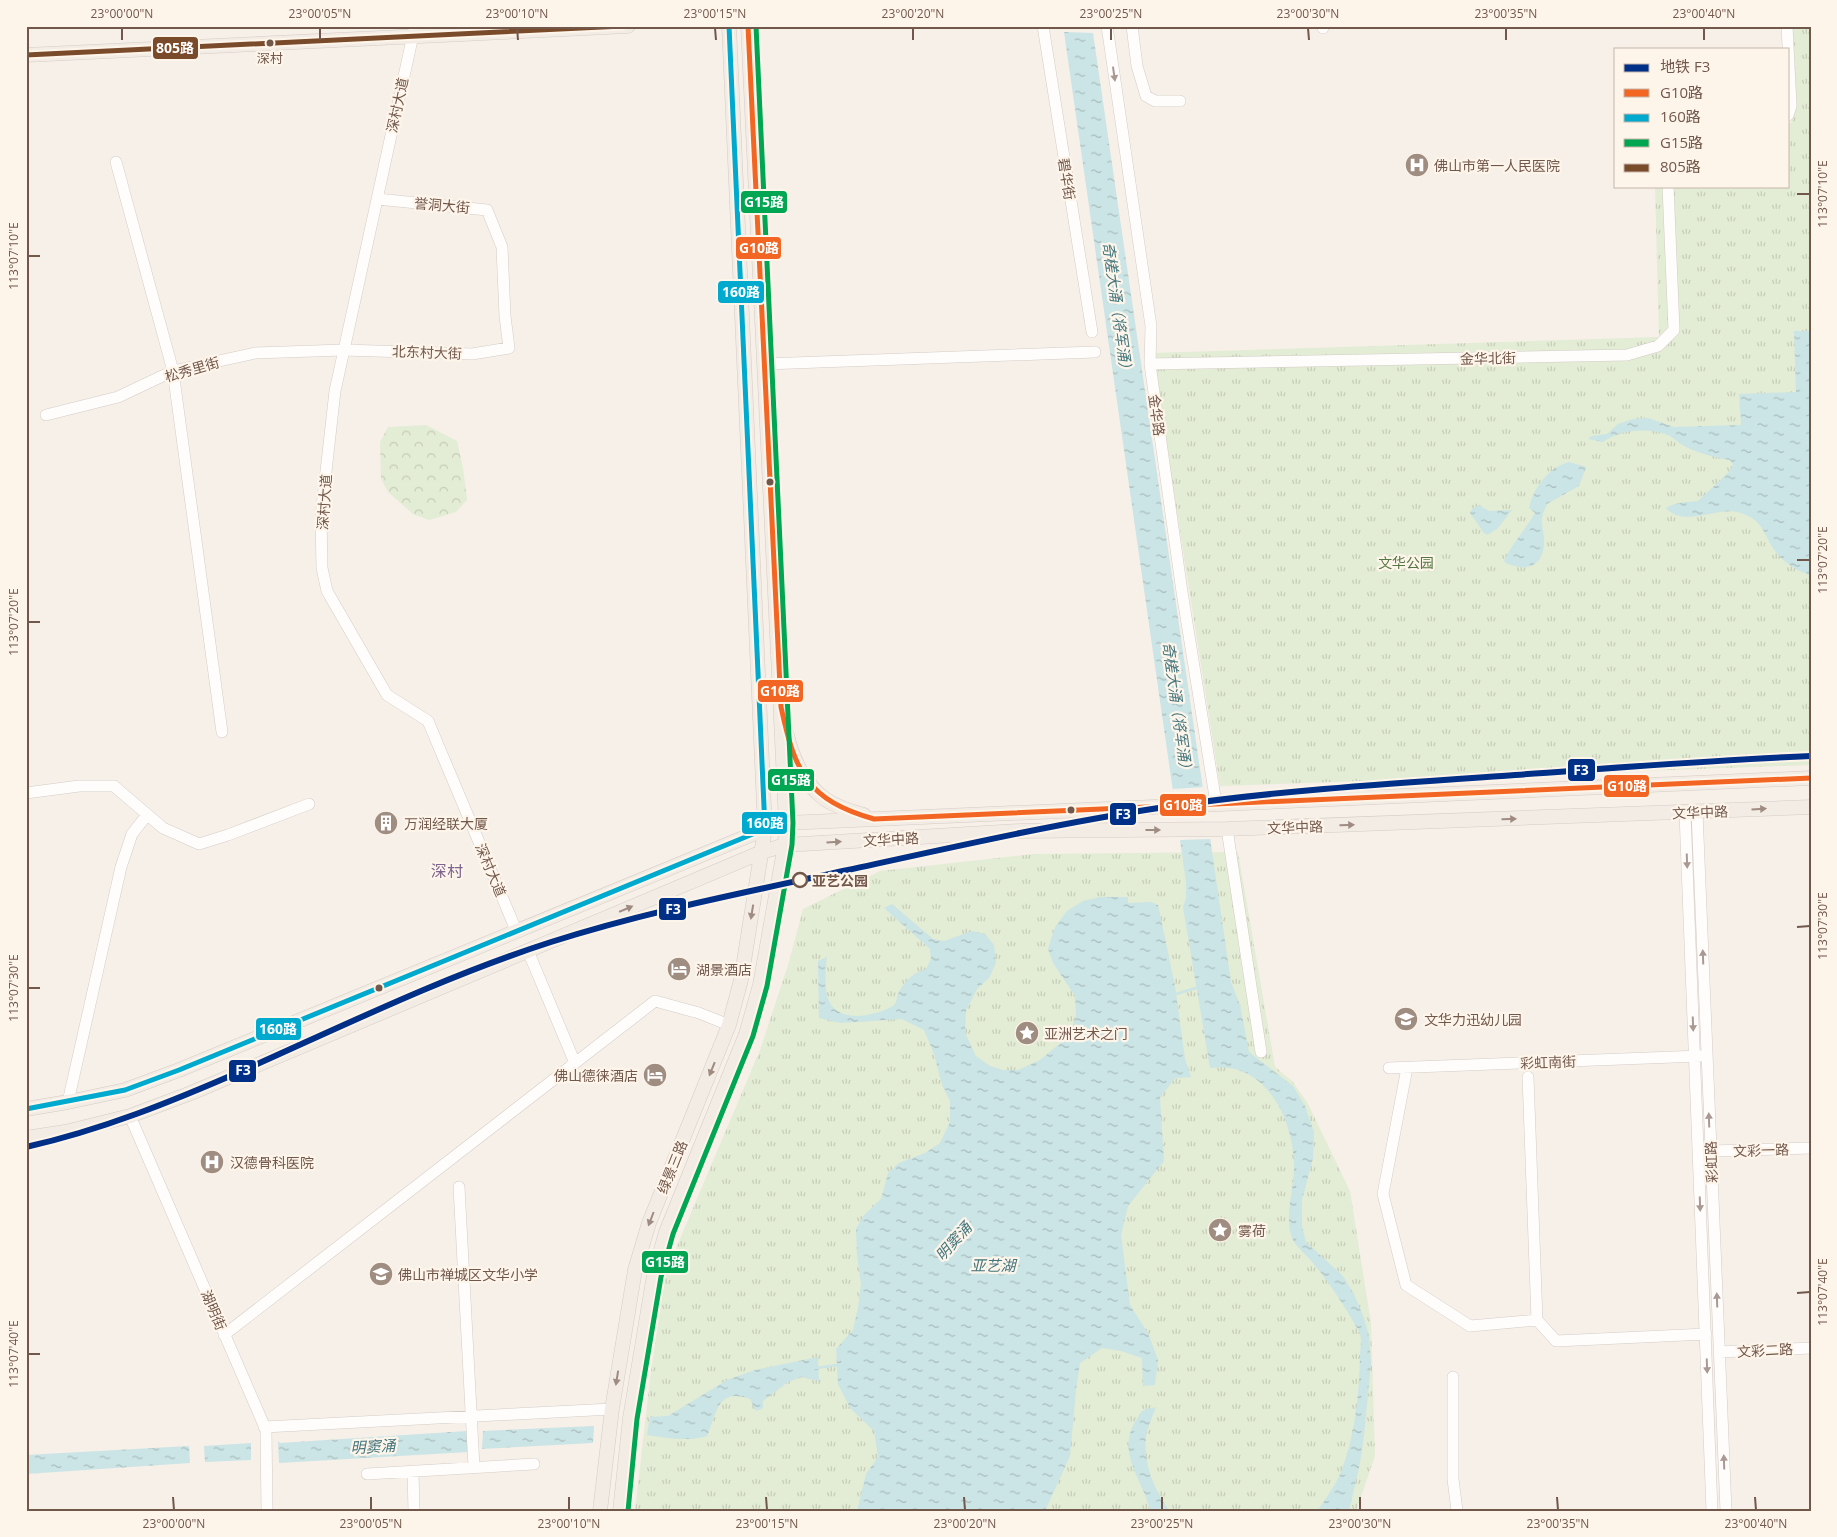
<svg xmlns="http://www.w3.org/2000/svg" width="1837" height="1537" viewBox="0 0 1837 1537" font-family="'Open Sans','Noto Sans SC',sans-serif">
<style>
.forest{fill:url(#forest-crowns)}
.park{fill:url(#park-tufts)}
.water{fill:url(#water-ripples)}
.pier{fill:#f6f0e9}
.lines{fill:none;stroke-linecap:round;stroke-linejoin:round}
.stream{stroke:#cbe4e5;stroke-width:2.5}
.minor-casing{stroke:#d4ccc6;stroke-width:12}
.major-casing{stroke:#d5cbc5;stroke-width:15}
.minor{stroke:#fefdfc;stroke-width:11}
.major{stroke:#f2ece5;stroke-width:14}
.bus-1-casing{stroke:#fef5ea;stroke-width:9}
.bus-2-casing{stroke:#fef5ea;stroke-width:9}
.bus-3-casing{stroke:#fef5ea;stroke-width:9}
.bus-4-casing{stroke:#fef5ea;stroke-width:9}
.bus-1{stroke:#f26522;stroke-width:5}
.bus-2{stroke:#00a9ce;stroke-width:5}
.bus-3{stroke:#00a651;stroke-width:5}
.bus-4{stroke:#7a4b2a;stroke-width:5}
.metro-1-casing{stroke:#fef5ea;stroke-width:10}
.metro-1{stroke:#002f87;stroke-width:6}
.oneway{fill:#aa9992}
.oneway2{fill:#9f8b81}
.ticks{fill:none;stroke:#72574b;stroke-width:2}
.bus-dot{fill:#72574b;stroke:#fef5ea;stroke-width:2}
.stop-dot{fill:#fef5ea;stroke:#72574b;stroke-width:2.5}
.labels{text-anchor:middle;dominant-baseline:central;stroke-width:4.5;stroke-linejoin:round;paint-order:stroke}
.bus-label{font-size:13px;fill:#72574b;stroke:#fef5ea}
.street-label{font-size:14px;fill:#72574b;stroke:#fef5ea}
.poi-label{font-size:14px;fill:#72574b;stroke:#fef5ea;text-anchor:start}
.park-label{font-size:14px;fill:#547843;stroke:#fef5ea}
.stop-label{font-size:14px;font-weight:bold;fill:#72574b;stroke:#fef5ea;text-anchor:start}
.water-label{font-size:15px;font-style:italic;fill:#43767e;stroke:#fef5ea}
.quarter-label{font-size:16px;fill:#7e638e;stroke:#fef5ea}
.line-badge{stroke:#fef5ea;stroke-width:2}
.badge-label{font-size:14px;text-anchor:middle;font-weight:bold;fill:#fff}
.neatline{fill:none;stroke:#72574b;stroke-width:2}
.ticks-label{font-size:12px;text-anchor:middle;fill:#72574b}
</style>
<defs>
<pattern id="forest-crowns" width="20" height="18" patternUnits="userSpaceOnUse" patternTransform="scale(1.25)"><rect width="20" height="18" fill="#e3ecd4"/><path d="M2 6a3 3 0 1 1 6 0M12 15a3 3 0 1 1 6 0" fill="none" stroke="#c6ccb8"/></pattern>
<pattern id="park-tufts" width="24" height="20" patternUnits="userSpaceOnUse" patternTransform="scale(1.25)"><rect width="24" height="20" fill="#e3ecd4"/><path d="M3 7l-1-3M5 7V3M7 7l1-3M15 17l-1-3M17 17v-4M19 17l1-3" fill="none" stroke="#c6ccb8"/></pattern>
<pattern id="water-ripples" width="26" height="14" patternUnits="userSpaceOnUse" patternTransform="scale(1.25)"><rect width="26" height="14" fill="#cbe4e5"/><path d="M2 4q2-2 4 0t4 0M15 11q2-2 4 0t4 0" fill="none" stroke="#a9bcbc"/></pattern>
</defs>
<rect width="100%" height="100%" fill="#f6f0e9"/>
<path class="forest" d="M426,425L457,441L463,468L467,500L456,512L429,520L413,514L388,492L381,479L380,442L388,427Z"/>
<path class="park" d="M1792,26H1811V765L1220,786L1152,353L1659,337L1655,186H1788V123H1791L1795,111Z
M1238,852L1275,1067L1292,1081L1307,1102L1350,1191L1371,1323L1375,1456L1356,1511H635L651,1371L666,1272L760,1050L789,962L803,909L880,871L1033,854Z"/>
<path class="water" d="M1064,32L1093,33L1231,982L1240,1005L1249,1052L1293,1086L1305,1106L1314,1132L1313,1158L1302,1200V1226L1306,1242L1343,1276L1354,1294L1364,1318L1369,1336L1371,1363L1364,1435L1360,1463L1349,1511H1317C1326,1499 1335,1486 1341,1472C1355,1436 1359,1396 1360,1357C1360,1350 1362,1340 1360,1334C1359,1330 1355,1325 1353,1321C1341,1301 1327,1279 1312,1262C1304,1252 1295,1247 1291,1235C1285,1212 1294,1190 1294,1167C1294,1120 1266,1060 1210,1068L1183,907L1186,898V882Z
M1794,331H1811V575C1797,571 1785,564 1776,552C1762,534 1766,522 1741,513C1719,505 1685,529 1666,508C1675,502 1688,502 1698,501L1729,472L1733,465L1730,460C1715,458 1699,453 1686,447C1680,444 1675,439 1670,436C1651,427 1620,429 1603,442L1588,439L1592,436L1607,434L1618,424L1633,419L1648,418L1674,427L1741,425L1739,394L1796,392Z
M1569,462L1586,467L1579,486L1547,504C1545,509 1542,514 1542,519C1541,525 1544,532 1544,539C1545,565 1528,573 1506,563L1504,561C1512,544 1525,530 1535,513L1529,508C1534,487 1548,468 1569,462Z
M1479,505L1489,511L1512,510L1497,529L1487,535L1484,533L1470,513L1472,509Z
M1100,897H1128V903L1151,902L1158,905L1175,986L1185,1059L1191,1077L1175,1078L1160,1098L1164,1161L1128,1206L1121,1235L1130,1305L1148,1333L1158,1360L1155,1385L1143,1386L1142,1358L1121,1351L1102,1348L1080,1363L1076,1390L1070,1456L1045,1511H857L866,1474L878,1457L874,1431L850,1408L838,1384L836,1349L853,1330L858,1308L861,1284L857,1255L856,1229L864,1215L881,1199L888,1173L899,1163L925,1153L940,1143L950,1122V1101L942,1085L934,1054L924,1030L902,1019L841,1023L819,1018L818,961L827,957C825,969 824,993 830,1003C841,1023 874,1016 891,1007C897,1004 896,1000 898,994C904,981 913,973 926,969L931,959L930,949L884,908L892,904L933,939L944,941L972,931L985,934L994,945L996,963L989,978L977,989L966,1011L965,1033L976,1056L990,1066L1003,1070H1018L1040,1060L1069,1036L1076,1016L1075,996L1053,963L1048,949L1055,927L1067,911L1083,901Z
M818,1357L819,1381L802,1377L788,1382L763,1401V1408L756,1411L750,1399C717,1387 717,1413 707,1436C686,1442 668,1438 647,1435L650,1417L668,1416L727,1380L755,1370Z
M1156,1407C1153,1416 1147,1427 1146,1437C1143,1462 1154,1491 1170,1511H1150C1144,1480 1116,1455 1135,1422C1137,1420 1139,1414 1141,1412C1144,1409 1152,1408 1156,1407Z
M594,1426L593,1443L482,1449L483,1431Z
M467,1431L468,1452L279,1463L278,1441L280,1443Z
M251,1443V1460L205,1462L204,1446Z
M189,1446L190,1463L26,1474V1455Z"/>
<path class="pier" d="M1205,787L1212,839L1179,840L1172,789Z"/>
<g class="lines">
<path class="stream" d="M1173,995L1199,987
M816,1368L838,1365"/>
<g class="minor-casing">
<path id="minor" d="M415,26L335,391L321,516L322,568L327,591L387,695L428,721L516,930
M1043,26L1092,332
M1107,26L1151,326L1150,364L1182,592L1216,803
M1132,26L1137,66L1146,96L1155,101H1180
M1787,26L1791,106L1788,115
M1323,28V26
M116,162L173,371L222,732
M765,364L1095,352
M1150,364L1627,355L1658,346L1674,330L1668,186
M46,415L118,397L173,371L255,353L343,350L472,354L509,348L505,316L502,247L487,210L377,199
M26,793L79,786H114L163,828L199,844L228,835L309,804
M1697,812L1726,1511
M1685,813L1712,1511
M1227,829L1261,1052
M528,951L575,1063
M1389,1068L1700,1056
M1407,1068L1383,1194L1406,1285L1470,1326L1537,1320L1556,1341L1706,1334
M1528,1077L1537,1320
M68,1102L121,867L132,834L147,815
M130,1116L266,1430L267,1511
M1711,1151L1811,1148
M459,1187L474,1467
M224,1335L655,1001L699,1013L729,1025
M1719,1352L1811,1348
M1453,1377V1479L1457,1511
M264,1427L612,1409
M413,1471L414,1511
M367,1474L534,1464"/>
</g>
<g class="major-casing">
<path id="major" d="M26,55L628,26
M787,735C792,757 803,781 821,796C833,806 849,811 864,815
M26,1109L68,1102L125,1090L179,1070L765,829L786,823L1811,778
M26,1138L65,1132L130,1116L191,1093L762,852L785,845L1020,831L1227,829L1811,807
M600,1511L612,1409L635,1270L649,1223L729,1025L741,980L765,829L729,26
M620,1511L630,1418L654,1275L666,1232L746,1034L760,985L785,845L786,823L748,26"/>
</g>
<use href="#minor" class="minor"/>
<use href="#major" class="major"/>
<g class="bus-1-casing">
<path id="bus-1" d="M748,26L781,707C795,772 807,800 874,819L1811,778"/>
</g>
<g class="bus-2-casing">
<path id="bus-2" d="M26,1109L125,1090L179,1070L765,829L729,26"/>
</g>
<g class="bus-3-casing">
<path id="bus-3" d="M628,1511L637,1419L661,1277L673,1234L753,1036L767,986L792,845L793,823L756,26"/>
</g>
<g class="bus-4-casing">
<path id="bus-4" d="M26,55L623,26"/>
</g>
<use href="#bus-1" class="bus-1"/>
<use href="#bus-2" class="bus-2"/>
<use href="#bus-3" class="bus-3"/>
<use href="#bus-4" class="bus-4"/>
<g class="metro-1-casing">
<path id="metro-1" d="M26,1147C102,1130 173,1101 244,1070C345,1025 445,976 551,942C648,911 748,892 848,870C953,847 1059,823 1165,807C1281,790 1398,783 1515,775C1614,768 1712,760 1811,756"/>
</g>
<use href="#metro-1" class="metro-1"/>
</g>
<defs><path id="oneway-solid" d="M-6-.8H1V-3.2L6.5 0L1 3.2V.8H-6Z" transform="scale(1.25)"/></defs>
<g class="oneway">
<use href="#oneway-solid" transform="translate(1114 74) rotate(82)"/>
<use href="#oneway-solid" transform="translate(1687 861) rotate(88)"/>
<use href="#oneway-solid" transform="translate(1703 957) rotate(-92)"/>
<use href="#oneway-solid" transform="translate(1693 1024) rotate(88)"/>
<use href="#oneway-solid" transform="translate(1709 1120) rotate(-92)"/>
<use href="#oneway-solid" transform="translate(1700 1204) rotate(88)"/>
<use href="#oneway-solid" transform="translate(1717 1300) rotate(-92)"/>
<use href="#oneway-solid" transform="translate(1707 1366) rotate(88)"/>
<use href="#oneway-solid" transform="translate(1724 1462) rotate(-92)"/>
</g>
<g class="oneway2">
<use href="#oneway-solid" transform="translate(1759 809) rotate(-3)"/>
<use href="#oneway-solid" transform="translate(1509 819) rotate(-2)"/>
<use href="#oneway-solid" transform="translate(1347 825) rotate(-2)"/>
<use href="#oneway-solid" transform="translate(1153 830)"/>
<use href="#oneway-solid" transform="translate(834 842) rotate(-3)"/>
<use href="#oneway-solid" transform="translate(626 909) rotate(-23)"/>
<use href="#oneway-solid" transform="translate(752 912) rotate(99)"/>
<use href="#oneway-solid" transform="translate(712 1069) rotate(112)"/>
<use href="#oneway-solid" transform="translate(651 1219) rotate(111)"/>
<use href="#oneway-solid" transform="translate(617 1378) rotate(99)"/>
</g>
<path class="ticks" d="M122,28V40M320,28V40M517,28L518,40M715,28L716,40M913,28V40M1111,28V40M1308,28L1309,40M1506,28V40M1704,28V40M1797,194H1810M28,256H40M1797,560H1810M28,622H40M1797,927L1810,926M28,988H40M1797,1293L1810,1292M28,1354H40M173,1497L174,1510M371,1497V1510M569,1497V1510M766,1497L767,1510M964,1497L965,1510M1162,1497V1510M1360,1497V1510M1557,1497L1558,1510M1755,1497L1756,1510"/>
<defs>
<g id="hospital-disc" transform="scale(1.25)"><circle r="9.5" fill="#a08d82" stroke="#fef5ea"/><path d="M-5-5h3v3.5h4V-5h3V5h-3V1.5h-4V5h-3Z" fill="#fff"/></g>
<g id="building-disc" transform="scale(1.25)"><circle r="9.5" fill="#a08d82" stroke="#fef5ea"/><path d="M-4-6H4V6H1V3H-1V6H-4ZM-2.5-4.3h1.7v1.8h-1.7ZM.8-4.3h1.7v1.8H.8ZM-2.5-1h1.7V.8h-1.7ZM.8-1h1.7V.8H.8Z" fill="#fff"/></g>
<g id="hotel-disc" transform="scale(1.25)"><circle r="9.5" fill="#a08d82" stroke="#fef5ea"/><path d="M-6-4.5h1.5V1H6V5H4.5V3h-9V5H-6ZM-4 0a1.8 1.8 0 1 1 3.6 0ZM.5 0V-2.5h3Q6-2.5 6 0Z" fill="#fff"/></g>
<g id="school-disc" transform="scale(1.25)"><circle r="9.5" fill="#a08d82" stroke="#fef5ea"/><path d="M0-5L7-2L0 1L-7-2ZM-4 1L0 2.5L4 1V4Q0 6-4 4Z" fill="#fff"/></g>
<g id="sight-disc" transform="scale(1.25)"><circle r="9.5" fill="#a08d82" stroke="#fef5ea"/><path d="M0-6L1.8-2.2L6-1.7L2.9 1.2L3.7 5.4L0 3.3L-3.7 5.4L-2.9 1.2L-6-1.7L-1.8-2.2Z" fill="#fff"/></g>
</defs>
<g fill-rule="evenodd">
<use href="#hospital-disc" x="1417" y="165"/>
<use href="#building-disc" x="386" y="823"/>
<use href="#hotel-disc" x="679" y="969"/>
<use href="#school-disc" x="1406" y="1019"/>
<use href="#sight-disc" x="1027" y="1033"/>
<use href="#hotel-disc" x="655" y="1075"/>
<use href="#hospital-disc" x="212" y="1162"/>
<use href="#sight-disc" x="1220" y="1230"/>
<use href="#school-disc" x="381" y="1274"/>
</g>
<g class="bus-dot">
<circle cx="270" cy="43" r="4.5"/>
<circle cx="770" cy="482" r="4.5"/>
<circle cx="1071" cy="810" r="4.5"/>
<circle cx="379" cy="988" r="4.5"/>
</g>
<circle class="stop-dot" cx="800" cy="880" r="7"/>
<g class="labels">
<g class="bus-label">
<text x="270" y="58">深村</text>
</g>
<g class="street-label">
<text transform="translate(397 105) rotate(-78)">深村大道</text>
<text transform="translate(1067 179) rotate(81)">碧华街</text>
<text transform="translate(442 205) rotate(5)">誉洞大街</text>
<text transform="translate(427 352) rotate(2)">北东村大街</text>
<text transform="translate(1488 358) rotate(-1)">金华北街</text>
<text transform="translate(192 369) rotate(-16)">松秀里街</text>
<text transform="translate(1157 415) rotate(82)">金华路</text>
<text transform="translate(324 502) rotate(-86)">深村大道</text>
<text transform="translate(1700 812) rotate(-2)">文华中路</text>
<text transform="translate(1295 827) rotate(-2)">文华中路</text>
<text transform="translate(891 839) rotate(-3)">文华中路</text>
<text transform="translate(491 870) rotate(67)">深村大道</text>
<text transform="translate(1548 1062) rotate(-2)">彩虹南街</text>
<text transform="translate(1761 1150) rotate(-2)">文彩一路</text>
<text transform="translate(1711 1162) rotate(-92)">彩虹路</text>
<text transform="translate(672 1167) rotate(-68)">绿景三路</text>
<text transform="translate(214 1310) rotate(67)">湖明街</text>
<text transform="translate(1765 1350) rotate(-3)">文彩二路</text>
</g>
<g class="poi-label">
<text x="1434" y="165">佛山市第一人民医院</text>
<text x="404" y="823">万润经联大厦</text>
<text x="696" y="969">湖景酒店</text>
<text x="1424" y="1019">文华力迅幼儿园</text>
<text x="1044" y="1033">亚洲艺术之门</text>
<text x="638" y="1075" text-anchor="end">佛山德徕酒店</text>
<text x="230" y="1162">汉德骨科医院</text>
<text x="1238" y="1230">雾荷</text>
<text x="398" y="1274">佛山市禅城区文华小学</text>
</g>
<g class="park-label">
<text x="1406" y="562">文华公园</text>
</g>
<g class="stop-label">
<text x="812" y="880">亚艺公园</text>
</g>
<g class="water-label">
<text transform="translate(1118 309) rotate(82)">奇槎大涌（将军涌）</text>
<text transform="translate(1178 709) rotate(82)">奇槎大涌（将军涌）</text>
<text transform="translate(953 1241) rotate(-48)">明窦涌</text>
<text x="993" y="1265">亚艺湖</text>
<text transform="translate(373 1446) rotate(-3)">明窦涌</text>
</g>
<g class="quarter-label">
<text x="447" y="871">深村</text>
</g>
</g>
<g class="line-badge">
<rect x="152" y="36" width="47" height="24" rx="5" fill="#7a4b2a"/>
<rect x="740" y="190" width="48" height="24" rx="5" fill="#00a651"/>
<rect x="735" y="236" width="47" height="24" rx="5" fill="#f26522"/>
<rect x="717" y="280" width="48" height="24" rx="5" fill="#00a9ce"/>
<rect x="757" y="679" width="47" height="24" rx="5" fill="#f26522"/>
<rect x="1567" y="758" width="29" height="24" rx="5" fill="#002f87"/>
<rect x="767" y="768" width="48" height="24" rx="5" fill="#00a651"/>
<rect x="1603" y="774" width="47" height="24" rx="5" fill="#f26522"/>
<rect x="1159" y="793" width="48" height="24" rx="5" fill="#f26522"/>
<rect x="1109" y="802" width="28" height="24" rx="5" fill="#002f87"/>
<rect x="741" y="811" width="47" height="24" rx="5" fill="#00a9ce"/>
<rect x="658" y="897" width="29" height="24" rx="5" fill="#002f87"/>
<rect x="255" y="1017" width="47" height="24" rx="5" fill="#00a9ce"/>
<rect x="228" y="1059" width="29" height="24" rx="5" fill="#002f87"/>
<rect x="641" y="1250" width="48" height="24" rx="5" fill="#00a651"/>
</g>
<g class="badge-label">
<text x="175" y="53">805路</text>
<text x="764" y="207">G15路</text>
<text x="759" y="253">G10路</text>
<text x="741" y="297">160路</text>
<text x="780" y="696">G10路</text>
<text x="1581" y="775">F3</text>
<text x="791" y="785">G15路</text>
<text x="1627" y="791">G10路</text>
<text x="1183" y="810">G10路</text>
<text x="1123" y="819">F3</text>
<text x="765" y="828">160路</text>
<text x="673" y="914">F3</text>
<text x="278" y="1034">160路</text>
<text x="243" y="1075">F3</text>
<text x="665" y="1267">G15路</text>
</g>
<rect width="1837" height="1537" fill="none" stroke="#fef5ea" stroke-width="55"/>
<rect x="1614" y="48" width="175" height="140" fill="#fef5ea" stroke="#c6b6aa"/>
<rect x="1624" y="64" width="25" height="8" fill="#002f87" stroke="#c6b6aa"/>
<text x="1660" y="72" font-size="15" fill="#72574b">地铁 F3</text>
<rect x="1624" y="89" width="25" height="8" fill="#f26522" stroke="#c6b6aa"/>
<text x="1660" y="98" font-size="15" fill="#72574b">G10路</text>
<rect x="1624" y="114" width="25" height="8" fill="#00a9ce" stroke="#c6b6aa"/>
<text x="1660" y="122" font-size="15" fill="#72574b">160路</text>
<rect x="1624" y="139" width="25" height="8" fill="#00a651" stroke="#c6b6aa"/>
<text x="1660" y="148" font-size="15" fill="#72574b">G15路</text>
<rect x="1624" y="164" width="25" height="8" fill="#7a4b2a" stroke="#c6b6aa"/>
<text x="1660" y="172" font-size="15" fill="#72574b">805路</text>
<rect x="28" y="28" width="1782" height="1482" class="neatline"/>
<g class="ticks-label">
<text x="122" y="18">23°00'00"N</text>
<text x="320" y="18">23°00'05"N</text>
<text x="517" y="18">23°00'10"N</text>
<text x="715" y="18">23°00'15"N</text>
<text x="913" y="18">23°00'20"N</text>
<text x="1111" y="18">23°00'25"N</text>
<text x="1308" y="18">23°00'30"N</text>
<text x="1506" y="18">23°00'35"N</text>
<text x="1704" y="18">23°00'40"N</text>
<text transform="translate(1823 194) rotate(-90)" y="4">113°07'10"E</text>
<text transform="translate(14 256) rotate(-90)" y="4">113°07'10"E</text>
<text transform="translate(1823 560) rotate(-90)" y="4">113°07'20"E</text>
<text transform="translate(14 622) rotate(-90)" y="4">113°07'20"E</text>
<text transform="translate(1823 926) rotate(-90)" y="4">113°07'30"E</text>
<text transform="translate(14 988) rotate(-90)" y="4">113°07'30"E</text>
<text transform="translate(1823 1292) rotate(-90)" y="4">113°07'40"E</text>
<text transform="translate(14 1354) rotate(-90)" y="4">113°07'40"E</text>
<text x="174" y="1528">23°00'00"N</text>
<text x="371" y="1528">23°00'05"N</text>
<text x="569" y="1528">23°00'10"N</text>
<text x="767" y="1528">23°00'15"N</text>
<text x="965" y="1528">23°00'20"N</text>
<text x="1162" y="1528">23°00'25"N</text>
<text x="1360" y="1528">23°00'30"N</text>
<text x="1558" y="1528">23°00'35"N</text>
<text x="1756" y="1528">23°00'40"N</text>
</g>
</svg>
